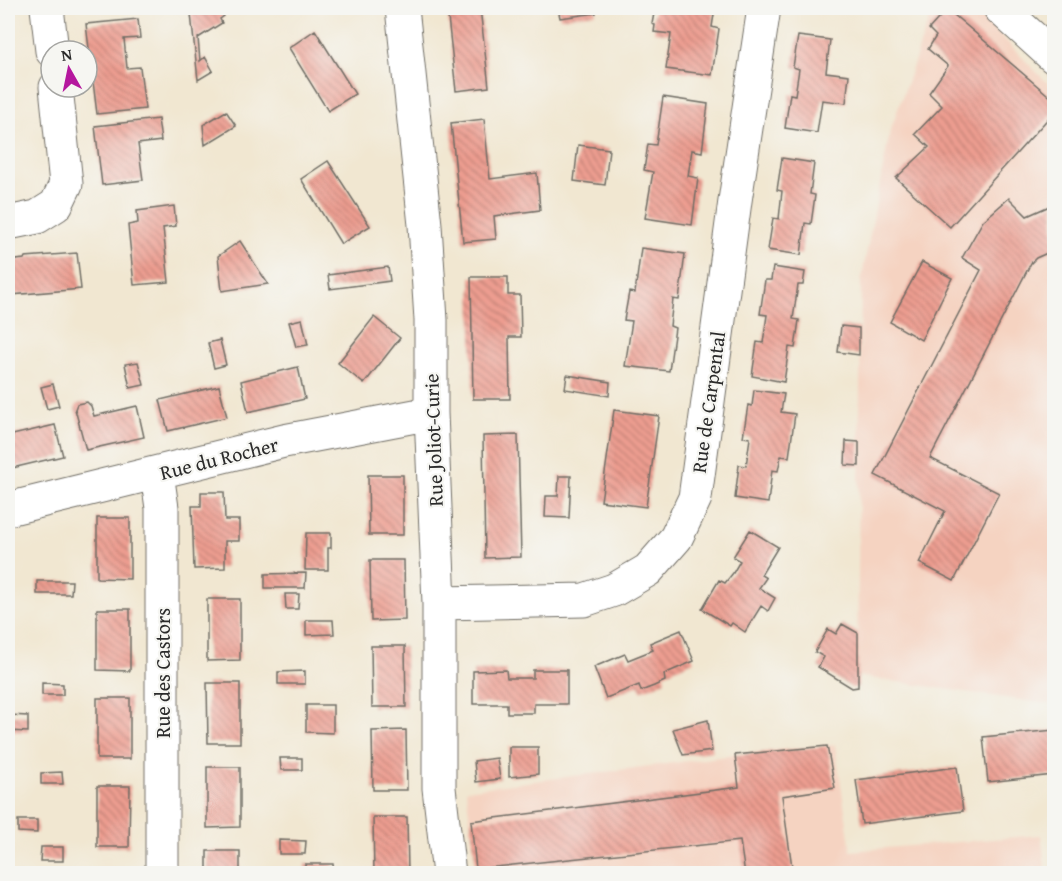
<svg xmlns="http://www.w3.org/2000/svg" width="1062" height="881" viewBox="0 0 1062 881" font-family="'Gentium Book Plus',serif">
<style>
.built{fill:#f5d3c1}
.building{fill:url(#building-back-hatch)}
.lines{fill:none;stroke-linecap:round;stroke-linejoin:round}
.minor-casing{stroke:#706d65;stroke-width:35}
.minor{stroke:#fff;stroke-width:33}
.labels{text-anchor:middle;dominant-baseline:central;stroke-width:4.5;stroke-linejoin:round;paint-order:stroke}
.street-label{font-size:20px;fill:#2b2b2b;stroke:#f6f6f2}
</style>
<defs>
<pattern id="building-back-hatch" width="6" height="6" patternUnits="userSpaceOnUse" patternTransform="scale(1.5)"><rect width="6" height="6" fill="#ed9d90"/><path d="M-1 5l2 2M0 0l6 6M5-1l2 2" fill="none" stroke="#c08076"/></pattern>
</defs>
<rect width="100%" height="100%" fill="#f6f6f2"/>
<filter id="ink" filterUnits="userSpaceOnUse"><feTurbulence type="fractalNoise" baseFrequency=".0167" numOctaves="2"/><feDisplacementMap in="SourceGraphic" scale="12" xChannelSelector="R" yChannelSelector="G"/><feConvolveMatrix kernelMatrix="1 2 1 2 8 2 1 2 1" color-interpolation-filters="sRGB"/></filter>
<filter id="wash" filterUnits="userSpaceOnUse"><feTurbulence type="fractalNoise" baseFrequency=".008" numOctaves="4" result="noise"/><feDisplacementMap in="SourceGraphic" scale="24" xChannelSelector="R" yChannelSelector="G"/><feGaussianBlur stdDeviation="1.35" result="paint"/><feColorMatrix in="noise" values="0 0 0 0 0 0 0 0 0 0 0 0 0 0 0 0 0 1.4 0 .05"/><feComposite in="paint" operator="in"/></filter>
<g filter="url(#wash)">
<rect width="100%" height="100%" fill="#f1e7d1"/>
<path class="built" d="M933,8H974L1054,90V705L857,676L861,281L890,132Z
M835,745L851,851L1041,835L1046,873H477L466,790L735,755Z"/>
<g id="blocks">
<path class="building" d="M202,8H219L224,16L220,19L222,23L198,38L200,61L205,57L213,71L198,80L191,14Z
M447,8H480L489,87L456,91Z
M558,8H595L596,13L560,18Z
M655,8H715L712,27L719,29L712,75L666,69L671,34L654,32L655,25L652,24Z
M947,9L1054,100V112L950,227L896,178L929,147L915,134L942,106L929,93L948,66L928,49L936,36L929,29Z
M138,19L140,38L124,39L127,68L140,67L145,109L97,114L86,24Z
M315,30L355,94L328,111L289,48Z
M798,36L830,40L826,72L849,75L846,103L822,100L817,133L785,128L790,94L795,95L799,69L793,67Z
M663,97L708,104L702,152L692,150L688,176L698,178L692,225L645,218L653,172L644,170L648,144L656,145Z
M226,111L236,126L205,145L203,125Z
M158,119L161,141L138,144L143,180L102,185L95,126Z
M484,119L490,179L537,173L540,210L494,216L496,239L463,242L451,123Z
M578,145L609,149L605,185L574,181Z
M782,158L814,163L810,194L815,195L813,210L811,224L805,223L801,255L768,250L773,218L779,219L782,191L777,190Z
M328,161L370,226L341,244L301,179Z
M1009,198L1027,216L1054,204V250L1036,258L1031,263L930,458L999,493L954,581L919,563L945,511L875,475L981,270L962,258L983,221Z
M174,206L176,226L163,228L169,282L134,285L128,225L138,223L137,211Z
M240,241L268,284L222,291L218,256Z
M641,248L685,254L679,300L673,299L670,326L675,328L669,371L625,366L632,321L624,320L629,292L635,293Z
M77,253L81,289L11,295L12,307H8V261L24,259L25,257Z
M922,262L952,278L921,340L890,322Z
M388,267L390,281L330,289L328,275Z
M773,267L805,272L803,285H798L793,319L799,320L795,348L789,347L784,382L752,376L757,342L763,343L767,315L760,314L765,280H771Z
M471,277H508V295H520L521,337H509L510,399H473Z
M374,317L400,338L364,384L338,363Z
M302,319L308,345L296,347L289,322Z
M841,326L859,328V355L838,352Z
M220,340L226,365L214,368L208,343Z
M138,362L144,385L130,388L125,364Z
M298,367L305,399L248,412L241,381Z
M567,375L610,382L609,396L565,389Z
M53,384L59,406L47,409L41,387Z
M219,386L227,417L168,431L160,400Z
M754,390L784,394L781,412L795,414L789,457L781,456L778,471L772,470L768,503L735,498L739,465L746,466L750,438L743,437L748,405L752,406Z
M87,402L91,406L94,416L137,406L144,437L86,450L75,409L77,404Z
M614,410L659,416L646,507L601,501Z
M55,425L63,456L8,469V436Z
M518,435L521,557L485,558L483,436Z
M846,441L859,442V466L845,465Z
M368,475H403V535H369Z
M559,476H571L569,518L545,517L546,496H558Z
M201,492H224L225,520H239V541H225V568L194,569L192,506H201Z
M97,518H130V579L97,578Z
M750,530L778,547L761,575L766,578L759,588L775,598L768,611L761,606L745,632L732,623L730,626L702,609L719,580L725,583L733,573L740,561L733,557Z
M306,533H331V548H328V570H305Z
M370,560H404L405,620L371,621Z
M306,573L305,588H265V574Z
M37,581H72L71,594H37Z
M285,594H299L298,609H286Z
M207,599H240V660L207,661Z
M97,609H130V671L97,670Z
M306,620H333L334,634L306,635Z
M842,624L858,633V687L852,688L818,667L824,657L815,652L828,629L836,634Z
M681,630L694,661L664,674L665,681L654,686L641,691L639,685L606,698L594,667L625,654L628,660L653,650L650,643Z
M371,646H405L406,707H372Z
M506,670L507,678H533V670H567V704H534V713H507V704H473V671Z
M305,671V684H278V672Z
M42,683L63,684V695H42Z
M207,683H240V743H208Z
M97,698H130V759H97Z
M306,705H333V733L306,732Z
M8,715L28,716V732L8,731Z
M708,720L712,751L683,755L673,729Z
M406,730L407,790H373L372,731Z
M1054,730V775L988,782L983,737Z
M827,746L835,788L782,796L793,874H745L740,841L476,869L471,821L739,787L735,755Z
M509,747H538V774L509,777Z
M280,758H302V770H281Z
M497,758L500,779L476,782L474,761Z
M207,767H240V827L207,828Z
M957,767L963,811L862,824L856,780Z
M62,772L63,784H41V773Z
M97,786H130L129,847H97Z
M373,817H407L408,874H374Z
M18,820H37V833L18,832Z
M279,840L306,841L305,854H279Z
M41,847H63V861H40Z
M207,851H240V874H207Z
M305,864H333L334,874H305Z"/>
</g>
</g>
<g filter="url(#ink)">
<use href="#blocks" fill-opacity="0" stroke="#706d65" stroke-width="1.5"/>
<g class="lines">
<g class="minor-casing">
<path id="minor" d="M47,8L52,51
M402,8L425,225L431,320V413L439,603V788L449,874
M1000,8L1054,57
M8,223L37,217L56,205L66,184L56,87
M157,473L162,508V874
M8,509L284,441L431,413
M439,603L584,600L614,590L648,570L676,538L695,498L735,201L764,8"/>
</g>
<use href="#minor" class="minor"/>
</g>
</g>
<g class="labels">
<g class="street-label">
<text transform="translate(708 402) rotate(-82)">Rue de Carpental</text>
<text transform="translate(433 440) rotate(-92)">Rue Joliot-Curie</text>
<text transform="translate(219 458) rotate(-14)">Rue du Rocher</text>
<text transform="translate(162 673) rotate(-90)">Rue des Castors</text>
</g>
</g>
<rect width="1062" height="881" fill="none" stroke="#f6f6f2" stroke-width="30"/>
<g transform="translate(69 69) rotate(351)"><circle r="28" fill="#f6f6f2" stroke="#a5a5a2" stroke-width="1.5"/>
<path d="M0-4.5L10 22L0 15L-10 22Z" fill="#b5179e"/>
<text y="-9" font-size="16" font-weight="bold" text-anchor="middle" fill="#2b2b2b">N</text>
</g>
</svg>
